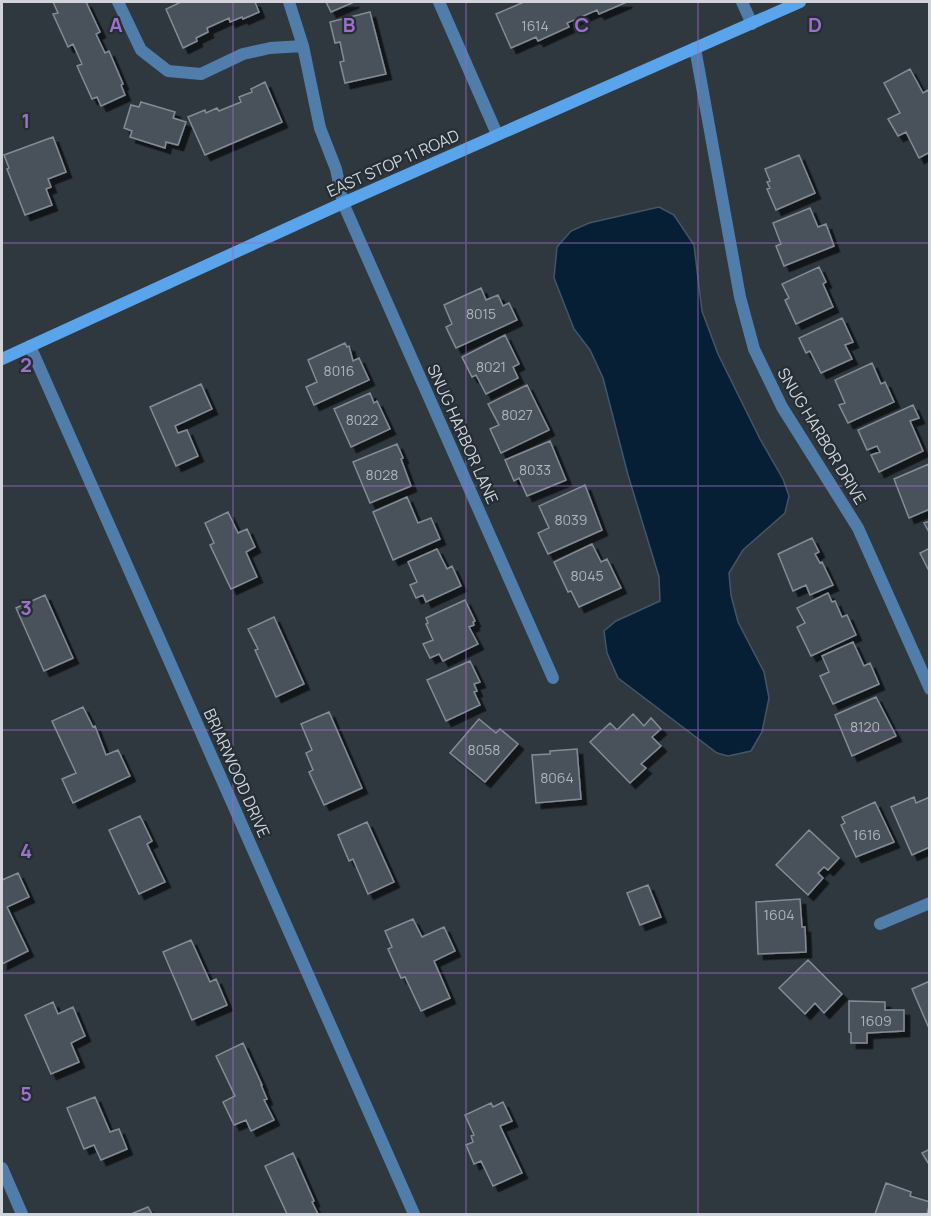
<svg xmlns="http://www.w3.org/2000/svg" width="931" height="1216" viewBox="0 0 931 1216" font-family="Manrope,sans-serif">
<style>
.water{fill:#071f35;stroke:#445667;stroke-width:1.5}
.building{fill:#49515a;stroke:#838c96;stroke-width:1.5;filter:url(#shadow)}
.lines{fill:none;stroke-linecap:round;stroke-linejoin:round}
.minor{stroke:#507daa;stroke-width:12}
.secondary{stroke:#59a4eb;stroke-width:12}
.grid{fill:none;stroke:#9d70ca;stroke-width:1.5;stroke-opacity:0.55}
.labels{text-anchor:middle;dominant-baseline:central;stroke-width:4.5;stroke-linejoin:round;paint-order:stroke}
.number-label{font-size:14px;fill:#afb4bb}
.street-label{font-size:16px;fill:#d1d5db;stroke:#252d35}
.grid-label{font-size:20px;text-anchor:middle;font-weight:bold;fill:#9d70ca;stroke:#252d35;stroke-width:4.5;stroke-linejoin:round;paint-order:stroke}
</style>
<defs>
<filter id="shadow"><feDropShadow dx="5.5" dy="5.5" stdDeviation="0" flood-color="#0009"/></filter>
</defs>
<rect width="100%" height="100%" fill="#2f373f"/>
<path class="water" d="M659,207L674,215L694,245L702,311L718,354L760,439L783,479L789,496L785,513L743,550L729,573L731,595L738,622L764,672L769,698L762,732L751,751L728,756L717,753L618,678L607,653L604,631L616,621L660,601L659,577L628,475L603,378L590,350L574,329L554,278L557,247L571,231L589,223Z"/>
<path class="building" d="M53,2H86L100,32L96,34L105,53L109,51L123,84L121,85L125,95L101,106L97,97L92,99L77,66L82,64L73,44L68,47L53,14L58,13Z
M181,2H255L259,12L243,19L242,17L230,22L229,18L207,28L208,32L196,38L197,41L183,48L166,9Z
M326,2H354L331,12Z
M524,2H627L599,14L597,10L567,23L569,27L538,41L536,37L511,48L496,14Z
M370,12L386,74L345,83L340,62L344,61L340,42L335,43L330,22Z
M910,69L923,93L928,90L930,93V152L919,158L906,132L898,136L888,119L900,113L884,83Z
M265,82L282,122L205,155L188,117L205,110L206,113L217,108L219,111L241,102L239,97L252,92L251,89Z
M141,102L175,112L173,118L186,122L178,145L166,142L165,148L130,137L132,131L124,128L131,105L139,107Z
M53,137L66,172L48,179L51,187L46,189L52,205L25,215L7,169L9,168L4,155Z
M799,155L815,193L776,210L767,189L770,188L767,182L770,181L765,169Z
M810,208L818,227L826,224L834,246L784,266L776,246L781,244L773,223Z
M819,267L826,282L823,284L833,307L796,324L785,300L789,298L782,284Z
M481,288L486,300L498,295L503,306L509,303L517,320L456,348L446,327L452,324L444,305Z
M842,318L853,342L845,345L852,359L821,373L810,351L806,353L799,338Z
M505,335L519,364L513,367L518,378L486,394L476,375L472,377L462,357Z
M345,343L347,347L349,346L353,361L359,358L369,380L314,405L306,387L317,382L308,360Z
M872,363L881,384L885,382L894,402L848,423L839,405L845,403L835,380Z
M201,384L212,409L175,426L178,433L187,430L198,456L176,466L150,407Z
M527,385L549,430L501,453L490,429L499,425L488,404Z
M370,393L374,403L377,401L390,429L351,447L334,409Z
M913,405L919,418L910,421L923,451L879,472L871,455L880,452L877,446L867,450L858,430Z
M550,441L566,480L527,496L519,478L514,481L505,460Z
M397,444L403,458L401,459L411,486L370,503L353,462Z
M929,464L930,509L909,518L894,479Z
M585,485L602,530L548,554L538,533L549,528L539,506Z
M407,497L418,523L431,518L440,539L393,560L373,512Z
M228,512L238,533L247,529L255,547L246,552L257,577L231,589L210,545L214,543L205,523Z
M930,521V534L924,523Z
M812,538L819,552L815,554L820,563L822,562L833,585L810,595L806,585L793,591L778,554Z
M592,544L601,562L607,559L621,588L579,607L571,591L568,592L554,562Z
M930,548V573L920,553Z
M437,549L447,569L452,566L461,586L426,602L423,595L416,598L410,585L417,582L408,562Z
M828,593L832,602L835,601L842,617L847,615L856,635L811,656L797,627L805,623L797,608Z
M45,595L73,658L44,671L16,608Z
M465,600L475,621L473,622L474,625L469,627L478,644L443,661L439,654L430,658L423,644L433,640L426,624L428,623L426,618Z
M274,617L304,684L276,697L255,650L258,649L248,629Z
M853,642L864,666L870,663L879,684L833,704L820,676L829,672L822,656Z
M470,661L480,682L474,684L477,691L474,692L480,705L446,721L427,680Z
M876,697L896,736L852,756L835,715Z
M83,707L93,727L95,726L106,755L118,750L130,776L73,803L62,779L76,773L52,721Z
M329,712L362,788L324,805L309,772L313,770L306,753L312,750L301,724Z
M633,714L644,726L651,718L661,729L652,737L661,746L641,764L646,768L630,783L590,742L610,723L617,730Z
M479,719L496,733L500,729L518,744L485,782L450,753Z
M577,749L581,799L536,803L532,755L550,754V751Z
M914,797L916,803L930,797V847L912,855L891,807Z
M875,802L894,842L856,857L841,825L845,823L842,817Z
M140,816L152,841L147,844L165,882L139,894L109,830Z
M367,822L394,882L368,894L353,859L349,861L338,835Z
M809,830L839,858L828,870L824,867L818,873L823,878L808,895L776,865Z
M18,873L29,897L7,907L28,951L2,964V880Z
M648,885L661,917L640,925L627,893Z
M800,899L802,927H805L806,952L758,954L756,902Z
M413,919L422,937L444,927L455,951L434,961L450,998L421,1011L405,977L401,978L388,949L392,947L385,931Z
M191,940L210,982L216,979L227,1005L192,1020L163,952Z
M808,960L842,994L824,1013L815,1003L805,1014L779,988Z
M930,981V1025L928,1026L912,989Z
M849,1001L885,1002V1010H904V1031L867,1033V1043H851V1033L849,1032Z
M53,1002L58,1014L73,1007L85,1036L71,1043L79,1062L51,1074L25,1015Z
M243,1043L262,1085H261L267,1099L264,1100L274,1120L251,1131L246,1120L234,1125L223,1102L235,1096L216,1056Z
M95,1097L110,1132L119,1129L127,1149L101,1160L94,1145L84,1149L67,1108Z
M503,1102L512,1121L500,1126L522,1173L493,1186L481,1161L474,1164L466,1145L473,1142L471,1136L474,1135L465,1115L491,1103L493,1107Z
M930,1149V1166L922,1153Z
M293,1153L314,1201L312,1202L318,1214H287L265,1166Z
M886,1183L911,1192L910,1196L930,1202L927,1214H875Z
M148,1207L152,1214H131Z"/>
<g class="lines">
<path class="minor" d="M118,2L141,50L168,71L201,74L243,54L270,48L303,46
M289,2L303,46L320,128L336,169L343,203L553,678
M439,2L497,134
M742,2L752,24
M695,48L740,297L754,349L782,407L858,528L930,689
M30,346L414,1214
M880,924L930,903
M2,1168L22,1214"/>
<path class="secondary" d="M2,359L343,203L800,2"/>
</g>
<path class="grid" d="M233,2V1214M466,2V1214M698,2V1214M2,243H930M2,486H930M2,730H930M2,973H930"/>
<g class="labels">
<g class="number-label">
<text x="535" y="25">1614</text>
<text x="481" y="313">8015</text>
<text x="491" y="366">8021</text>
<text x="339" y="370">8016</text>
<text x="517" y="414">8027</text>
<text x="362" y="419">8022</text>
<text x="535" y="469">8033</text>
<text x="382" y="474">8028</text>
<text x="571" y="519">8039</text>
<text x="587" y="575">8045</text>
<text x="865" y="726">8120</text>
<text x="484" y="749">8058</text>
<text x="557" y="777">8064</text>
<text x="867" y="834">1616</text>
<text x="779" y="914">1604</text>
<text x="876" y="1020">1609</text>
</g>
<g class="street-label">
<text transform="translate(393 163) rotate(-24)">EAST STOP 11 ROAD</text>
<text transform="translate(463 434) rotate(66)">SNUG HARBOR LANE</text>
<text transform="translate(822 436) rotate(59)">SNUG HARBOR DRIVE</text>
<text transform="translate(237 773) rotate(66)">BRIARWOOD DRIVE</text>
</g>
</g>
<g class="grid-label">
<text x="116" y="32">A</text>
<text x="349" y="32">B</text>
<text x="582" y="32">C</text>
<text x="815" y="32">D</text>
<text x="26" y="128">1</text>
<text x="26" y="372">2</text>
<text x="26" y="615">3</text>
<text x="26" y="858">4</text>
<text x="26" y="1101">5</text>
</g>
<rect width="931" height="1216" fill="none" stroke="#d1d5db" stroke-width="6"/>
</svg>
